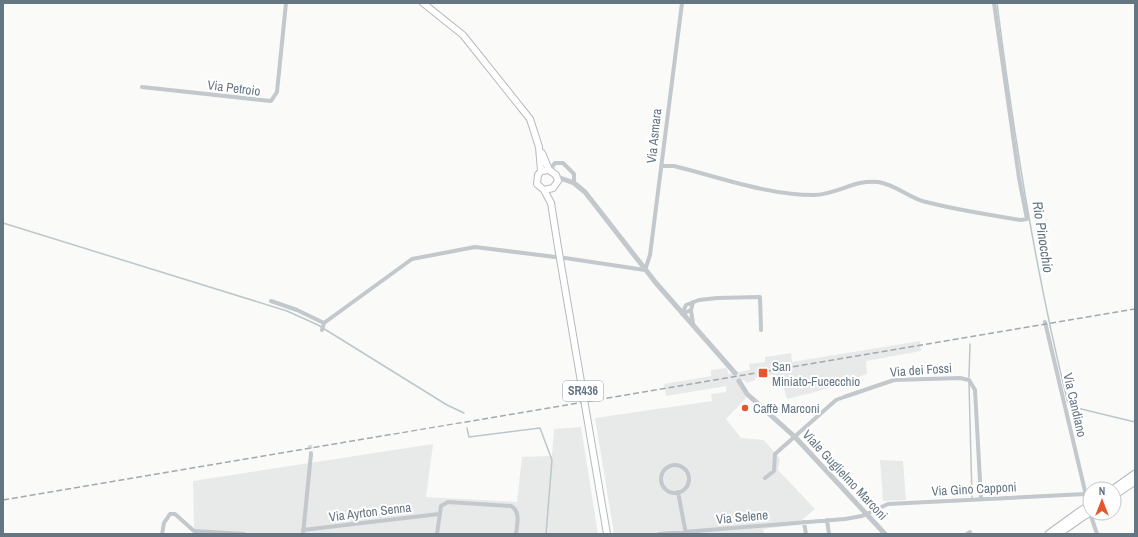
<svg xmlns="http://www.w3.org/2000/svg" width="1138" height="537" viewBox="0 0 1138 537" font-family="'Archivo Narrow',sans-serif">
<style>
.built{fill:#e8e9e9}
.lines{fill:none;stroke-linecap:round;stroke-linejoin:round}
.stream{stroke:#bbc7cb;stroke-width:1.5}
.minor-tunnel{stroke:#d5d9db;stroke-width:4;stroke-dasharray:4 2;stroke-linecap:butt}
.primary-casing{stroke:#b5babe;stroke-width:8}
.trunk-casing{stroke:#b4b9bd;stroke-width:9}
.minor{stroke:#c3c8cc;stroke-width:4}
.tertiary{stroke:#c3c8cc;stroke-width:5}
.primary{stroke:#fff;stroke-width:6}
.trunk{stroke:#fff;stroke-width:7}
.rail{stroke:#a2aab0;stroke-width:1.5;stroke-dasharray:6 3;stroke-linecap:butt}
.primary-bridge-casing{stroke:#b5babe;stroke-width:8;stroke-linecap:butt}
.trunk-bridge-casing{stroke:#b4b9bd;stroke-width:9;stroke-linecap:butt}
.primary-bridge{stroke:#fff;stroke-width:6}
.trunk-bridge{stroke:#fff;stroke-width:7}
.poi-dot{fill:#e4572e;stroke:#fff;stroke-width:1.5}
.labels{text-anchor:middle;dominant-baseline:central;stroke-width:4;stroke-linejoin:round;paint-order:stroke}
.shield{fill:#fff;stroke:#939fa8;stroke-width:1}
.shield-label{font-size:12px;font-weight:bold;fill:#657683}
.street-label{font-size:13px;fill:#657683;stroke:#fff}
.poi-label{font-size:13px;fill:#657683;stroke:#fff;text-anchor:start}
.water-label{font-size:14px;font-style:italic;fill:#60757c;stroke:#fff}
</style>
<rect width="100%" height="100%" fill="#fafaf8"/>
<path class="built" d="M920,341L921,351L866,361L867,374L819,391L787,399L782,382L773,383L772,375L755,378V380L747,383L744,380L737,381L746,398L726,419L741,438L764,440L780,459L778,470L815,509L796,525L763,529L764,534H614L595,418L712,401L711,394L726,392V386L666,396L664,384L711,376V370L727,368L728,374L750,370L749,364L765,362V357L791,353L792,362Z
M581,427L598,534H194L193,481L433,444L426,497L517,502L522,457L552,456L554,429Z
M880,460L903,461L906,500L883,501Z"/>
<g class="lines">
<path class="stream" d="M997,3C1014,137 1035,272 1068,403L1073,407L1135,422
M3,223L287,311L318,325L447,405L464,413
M969,377L970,344
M969,383L972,498
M467,428L469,437L540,428L552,460L546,534"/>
<path class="minor-tunnel" d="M310,445L311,454"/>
<g class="primary-casing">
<path id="primary" d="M423,3L463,35L530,119L539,147L541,171
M542,153L549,170L556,175L558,181L553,188L544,190L537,184L538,175L541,171L549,170
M544,190L551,203L558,247"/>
</g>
<g class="trunk-casing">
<path id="trunk" d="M1114,489L1135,474
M1114,495L1135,481
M1049,534L1078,513
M1058,534L1082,517"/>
</g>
<path class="minor" d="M142,87L271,101L277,92L286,3
M661,166H674C719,177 767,195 814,195C836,195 855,179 878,182C897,185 909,198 926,202C957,210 990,215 1021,220L1027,219L1019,178L994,3
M553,171L552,167L555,163H563L574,174V183
M565,258L645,270L650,255L682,3
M271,301L297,310L324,323
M691,310L693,324
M682,314L686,305L699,300L717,298L760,297L761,330
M682,314L691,310L693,302
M1045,322L1089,508
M324,323L412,259L475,247L555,257
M322,330L324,323
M661 479a14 14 0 1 1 28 0a14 14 0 1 1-28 0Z
M765,478L774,471L775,454L836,400L844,397L894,380L960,378L969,380L975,390L981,499
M678,492L686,534
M1090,513L1097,534
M827,520L829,534
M804,522L806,534
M303,530L439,514
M162,534L164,523L170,514H175L194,531L244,534
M303,534L311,454
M437,534L441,506L448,502L511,506C521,512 517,524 516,534
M659,534L845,519L862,516L888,504L1085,494
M967,534L970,532"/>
<path class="tertiary" d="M556,175L560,178L574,183L585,192L656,283L735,373
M739,381L747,394L795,437L885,534"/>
<use href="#primary" class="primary"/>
<use href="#trunk" class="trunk"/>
<path class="rail" d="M3,500L1135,309"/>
<g class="primary-bridge-casing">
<path id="primary-bridge" d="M558,247L607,534"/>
</g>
<g class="trunk-bridge-casing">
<path id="trunk-bridge" d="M1078,513L1090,505
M1082,517L1090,512"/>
</g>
<use href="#primary-bridge" class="primary-bridge"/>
<use href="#trunk-bridge" class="trunk-bridge"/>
</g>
<g class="poi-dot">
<rect x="758" y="368" width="10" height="10" rx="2"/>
<circle cx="745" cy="408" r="4"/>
</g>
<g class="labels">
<rect class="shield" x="563" y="381" width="40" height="20" rx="3"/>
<g class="shield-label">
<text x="583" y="391">SR436</text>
</g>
<g class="street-label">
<text transform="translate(234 88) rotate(7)">Via Petroio</text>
<text transform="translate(654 136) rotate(-84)">Via Asmara</text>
<text transform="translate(921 370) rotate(-4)">Via dei Fossi</text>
<text transform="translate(1075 405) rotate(77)">Via Candiano</text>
<text transform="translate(845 475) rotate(47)">Viale Guglielmo Marconi</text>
<text transform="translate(974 489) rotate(-3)">Via Gino Capponi</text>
<text transform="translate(370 512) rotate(-7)">Via Ayrton Senna</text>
<text transform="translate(742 517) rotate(-5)">Via Selene</text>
</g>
<g class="poi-label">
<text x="772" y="366">San<tspan x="772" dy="15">Miniato-Fucecchio</tspan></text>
<text x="753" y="408">Caffè Marconi</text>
</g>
<g class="water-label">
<text transform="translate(1043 237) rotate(81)">Rio Pinocchio</text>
</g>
</g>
<rect width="1138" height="537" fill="none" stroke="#657683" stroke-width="8"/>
<g transform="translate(1102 501)"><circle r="19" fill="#ffffff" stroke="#c1c8cd"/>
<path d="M0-3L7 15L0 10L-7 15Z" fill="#e4572e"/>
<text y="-6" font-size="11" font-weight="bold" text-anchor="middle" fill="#657683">N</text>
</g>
</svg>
